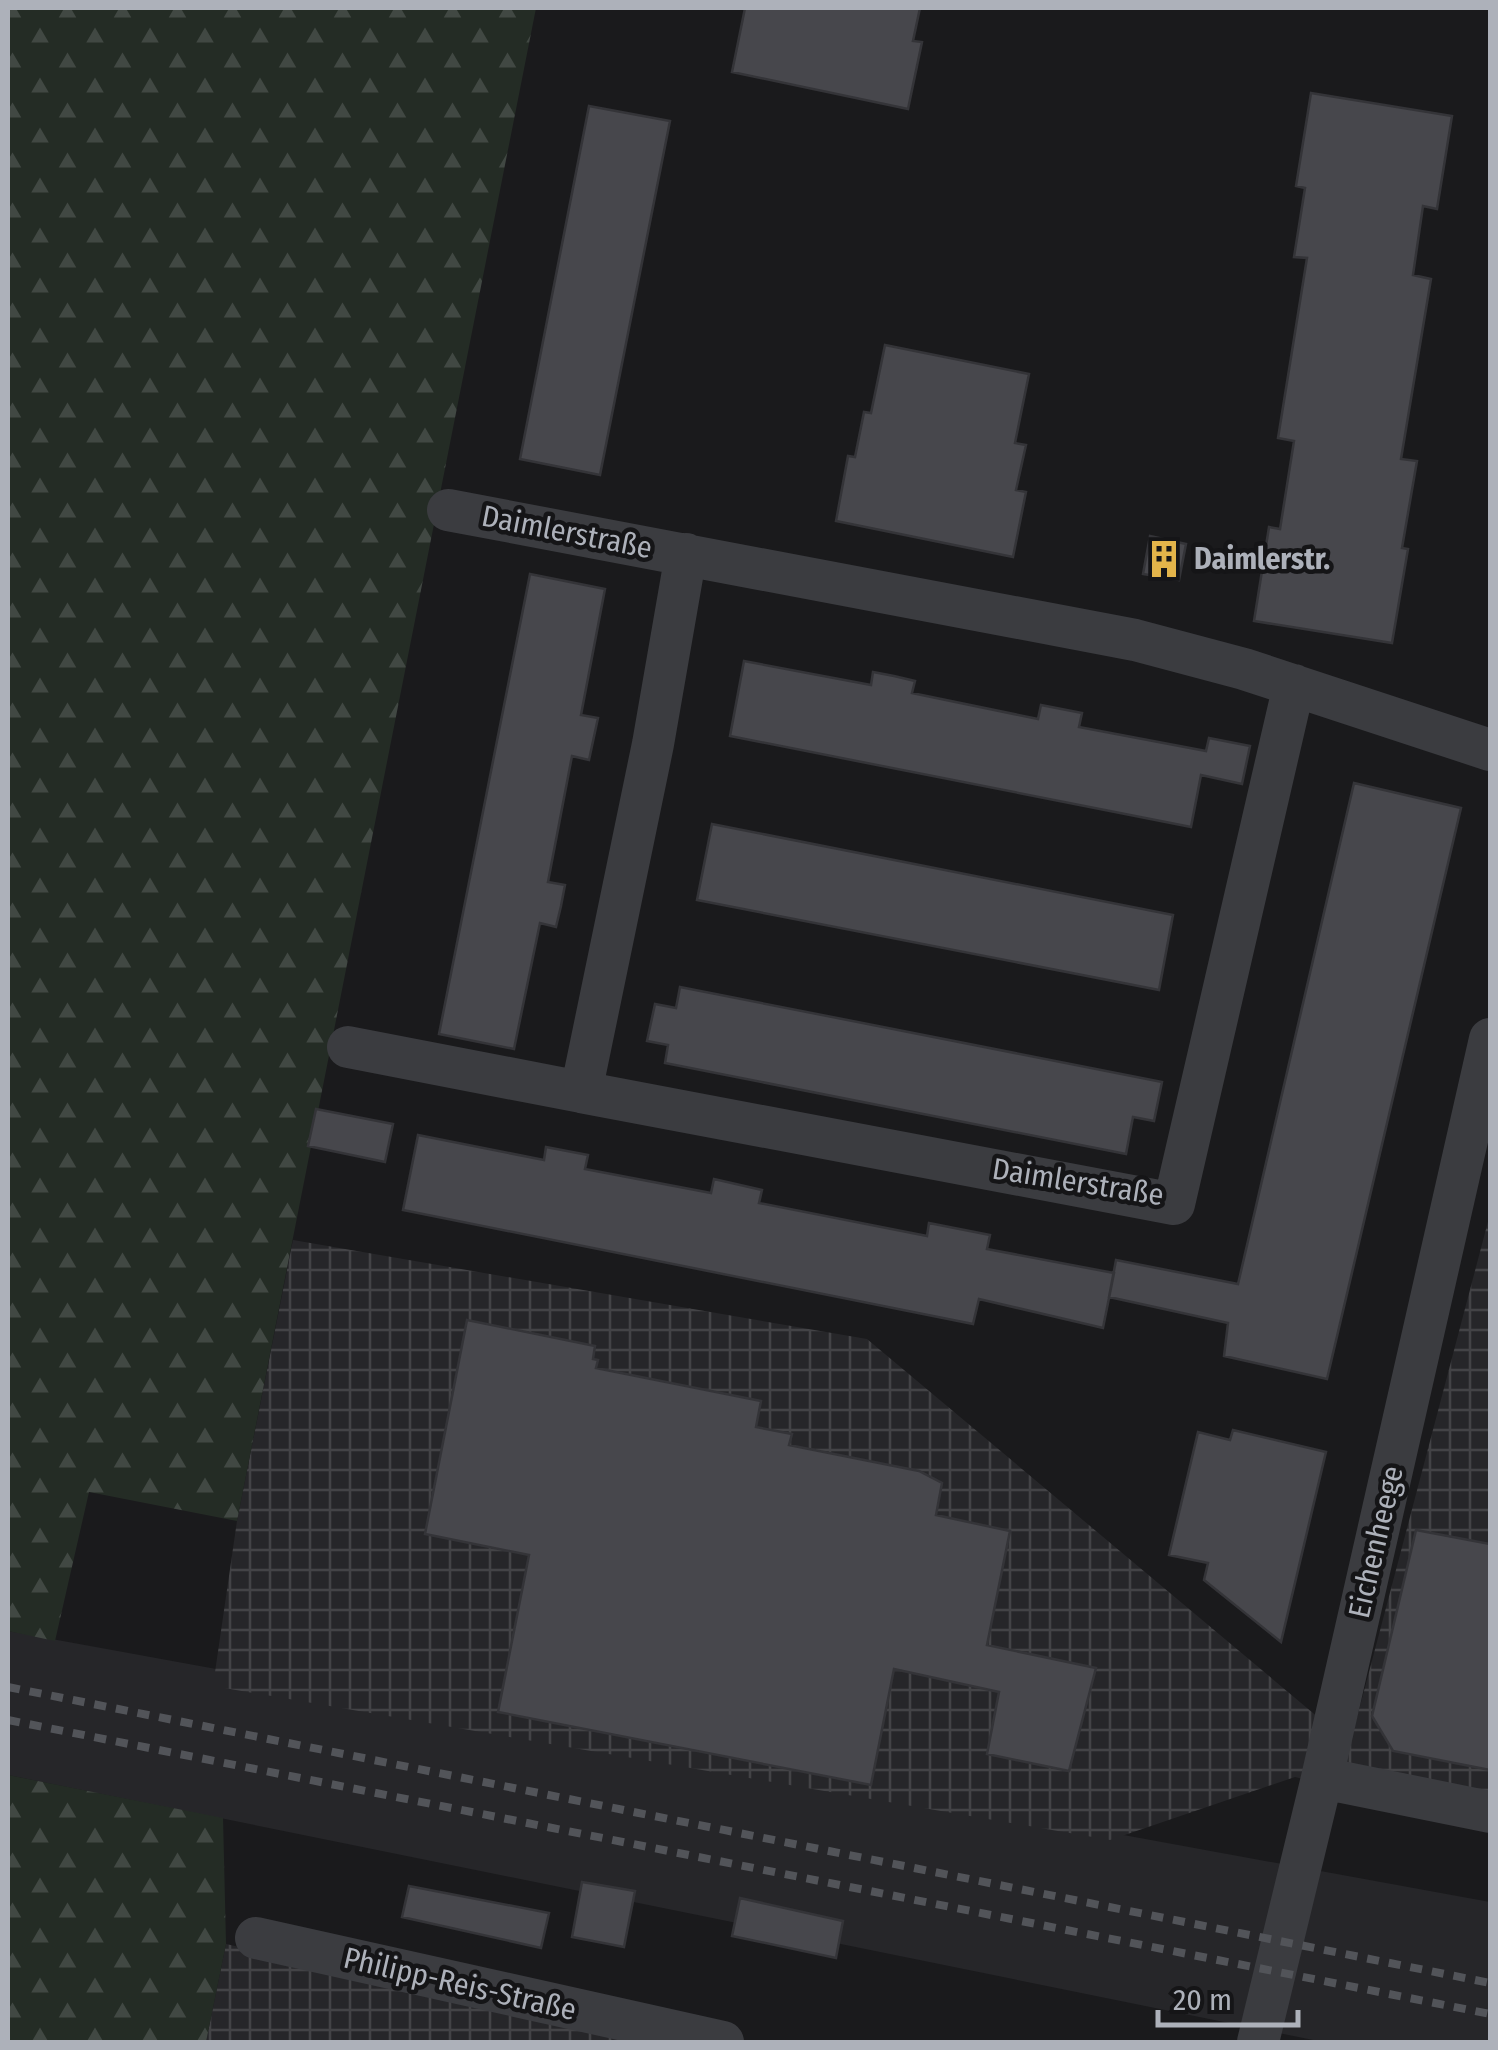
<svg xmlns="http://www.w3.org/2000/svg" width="1498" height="2050" viewBox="0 0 1498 2050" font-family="'Fira Sans Condensed',sans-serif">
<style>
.built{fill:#262629}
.industrial{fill:url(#industrial-grid)}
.forest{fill:url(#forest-firs)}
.building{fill:#47474c;stroke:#343438;stroke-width:2.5}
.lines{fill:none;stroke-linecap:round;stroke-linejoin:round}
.minor{stroke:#3b3c40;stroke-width:42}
.rail{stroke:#525459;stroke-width:8;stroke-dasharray:12 10;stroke-linecap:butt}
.labels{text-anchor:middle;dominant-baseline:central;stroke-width:9;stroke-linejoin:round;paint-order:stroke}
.street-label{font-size:30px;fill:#adb1ba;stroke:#151517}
.poi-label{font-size:30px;font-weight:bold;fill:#adb1ba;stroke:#151517;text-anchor:start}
</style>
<defs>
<pattern id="industrial-grid" width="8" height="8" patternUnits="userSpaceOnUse" patternTransform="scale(2.5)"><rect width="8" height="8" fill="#262629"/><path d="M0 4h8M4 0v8" fill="none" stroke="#434346"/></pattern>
<pattern id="forest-firs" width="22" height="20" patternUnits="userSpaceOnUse" patternTransform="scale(2.5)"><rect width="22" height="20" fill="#242c25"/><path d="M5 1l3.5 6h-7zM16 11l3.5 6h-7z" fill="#414843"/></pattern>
</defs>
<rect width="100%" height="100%" fill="#1a1a1c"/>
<path class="built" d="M8,1631L1490,1902V2042H1323L8,1775Z"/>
<path class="industrial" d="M1490,1214V1822L1295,1777L1110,1840L213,1686L237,1521L293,1240L867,1339L1350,1744Z
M226,1944L663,2042H206Z"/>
<path class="forest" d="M8,8H536L237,1521L89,1492L55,1641L8,1631Z
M8,1775L223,1818L226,1944L206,2042H8Z"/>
<path class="building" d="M745,8H920L913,41L922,42L908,109L732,72Z
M1311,93L1452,116L1437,209L1423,206L1413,275L1431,279L1401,459L1417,461L1402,548L1408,549L1392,643L1254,621L1269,527L1280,529L1294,441L1278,438L1307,258L1294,257L1305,188L1296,186Z
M589,106L670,121L600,475L520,459Z
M885,345L1029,374L1015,443L1026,445L1016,490L1026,492L1013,557L836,521L848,456L855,457L864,412L871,413Z
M1150,536L1186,544L1179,580L1143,574Z
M530,574L605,589L581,715L598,718L589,760L572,756L548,882L565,885L561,906L556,927L540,923L514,1049L439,1034Z
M744,661L871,685L873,672L894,676L915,681L912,693L1038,719L1041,705L1082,713L1079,727L1206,751L1209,738L1250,746L1242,784L1201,775L1191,827L730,736Z
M1354,783L1461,808L1327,1379L1224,1356L1228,1323L1109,1297L1116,1260L1238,1284Z
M712,824L1173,915L1159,990L697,900Z
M680,987L1162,1082L1154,1121L1133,1117L1126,1154L665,1063L668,1045L647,1041L655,1004L676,1008Z
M316,1109L393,1124L385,1162L308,1146Z
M418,1135L544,1160L546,1147L588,1155L585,1169L711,1193L714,1179L762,1190L759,1203L927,1236L929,1223L990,1235L987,1249L1114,1273L1103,1328L979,1299L973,1324L403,1210Z
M467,1320L595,1346L593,1359L598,1360L596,1368L761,1401L756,1427L792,1434L789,1445L919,1471L942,1483L936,1515L1010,1531L987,1645L1096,1668L1069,1771L987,1754L999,1692L894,1669L871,1785L498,1712L529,1555L425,1534Z
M1233,1430L1326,1452L1281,1642L1204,1580L1208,1563L1169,1555L1198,1432L1230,1440Z
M1416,1530L1490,1544V1770L1393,1751L1372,1716Z
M582,1882L635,1891L624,1947L572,1937Z
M409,1886L549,1913L541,1948L402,1917Z
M740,1898L843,1921L836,1958L732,1936Z"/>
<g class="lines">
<path class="minor" d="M448,510L1135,640L1244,669L1490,750
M686,554L653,744L581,1092L1174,1204L1294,685
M348,1047L581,1092
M1322,1778L1490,1812
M256,1938L723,2042
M1258,2042L1322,1778L1490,1039"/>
<path class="rail" d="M8,1687L1490,1983
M8,1720L1490,2014"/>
</g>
<defs>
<g id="building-bare" transform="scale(3)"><path d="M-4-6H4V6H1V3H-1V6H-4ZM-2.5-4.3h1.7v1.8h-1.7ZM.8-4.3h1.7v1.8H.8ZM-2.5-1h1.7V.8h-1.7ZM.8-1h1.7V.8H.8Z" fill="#e3b44a" stroke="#151517" stroke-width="2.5" paint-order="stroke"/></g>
</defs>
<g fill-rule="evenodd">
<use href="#building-bare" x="1164" y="559"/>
</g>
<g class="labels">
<g class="street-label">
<text transform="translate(567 532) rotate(11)">Daimlerstraße</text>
<text transform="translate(1078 1182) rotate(9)">Daimlerstraße</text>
<text transform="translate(1376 1542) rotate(-77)">Eichenheege</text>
<text transform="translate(460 1984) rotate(13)">Philipp-Reis-Straße</text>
</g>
<g class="poi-label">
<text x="1194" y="559">Daimlerstr.</text>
</g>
</g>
<rect width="1498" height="2050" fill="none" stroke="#adb1ba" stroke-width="20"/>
<path d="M1158 2010v15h140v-15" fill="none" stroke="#adb1ba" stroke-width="5"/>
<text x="1173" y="2010" font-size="30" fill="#adb1ba" stroke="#151517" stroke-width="8" paint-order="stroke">20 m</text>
</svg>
